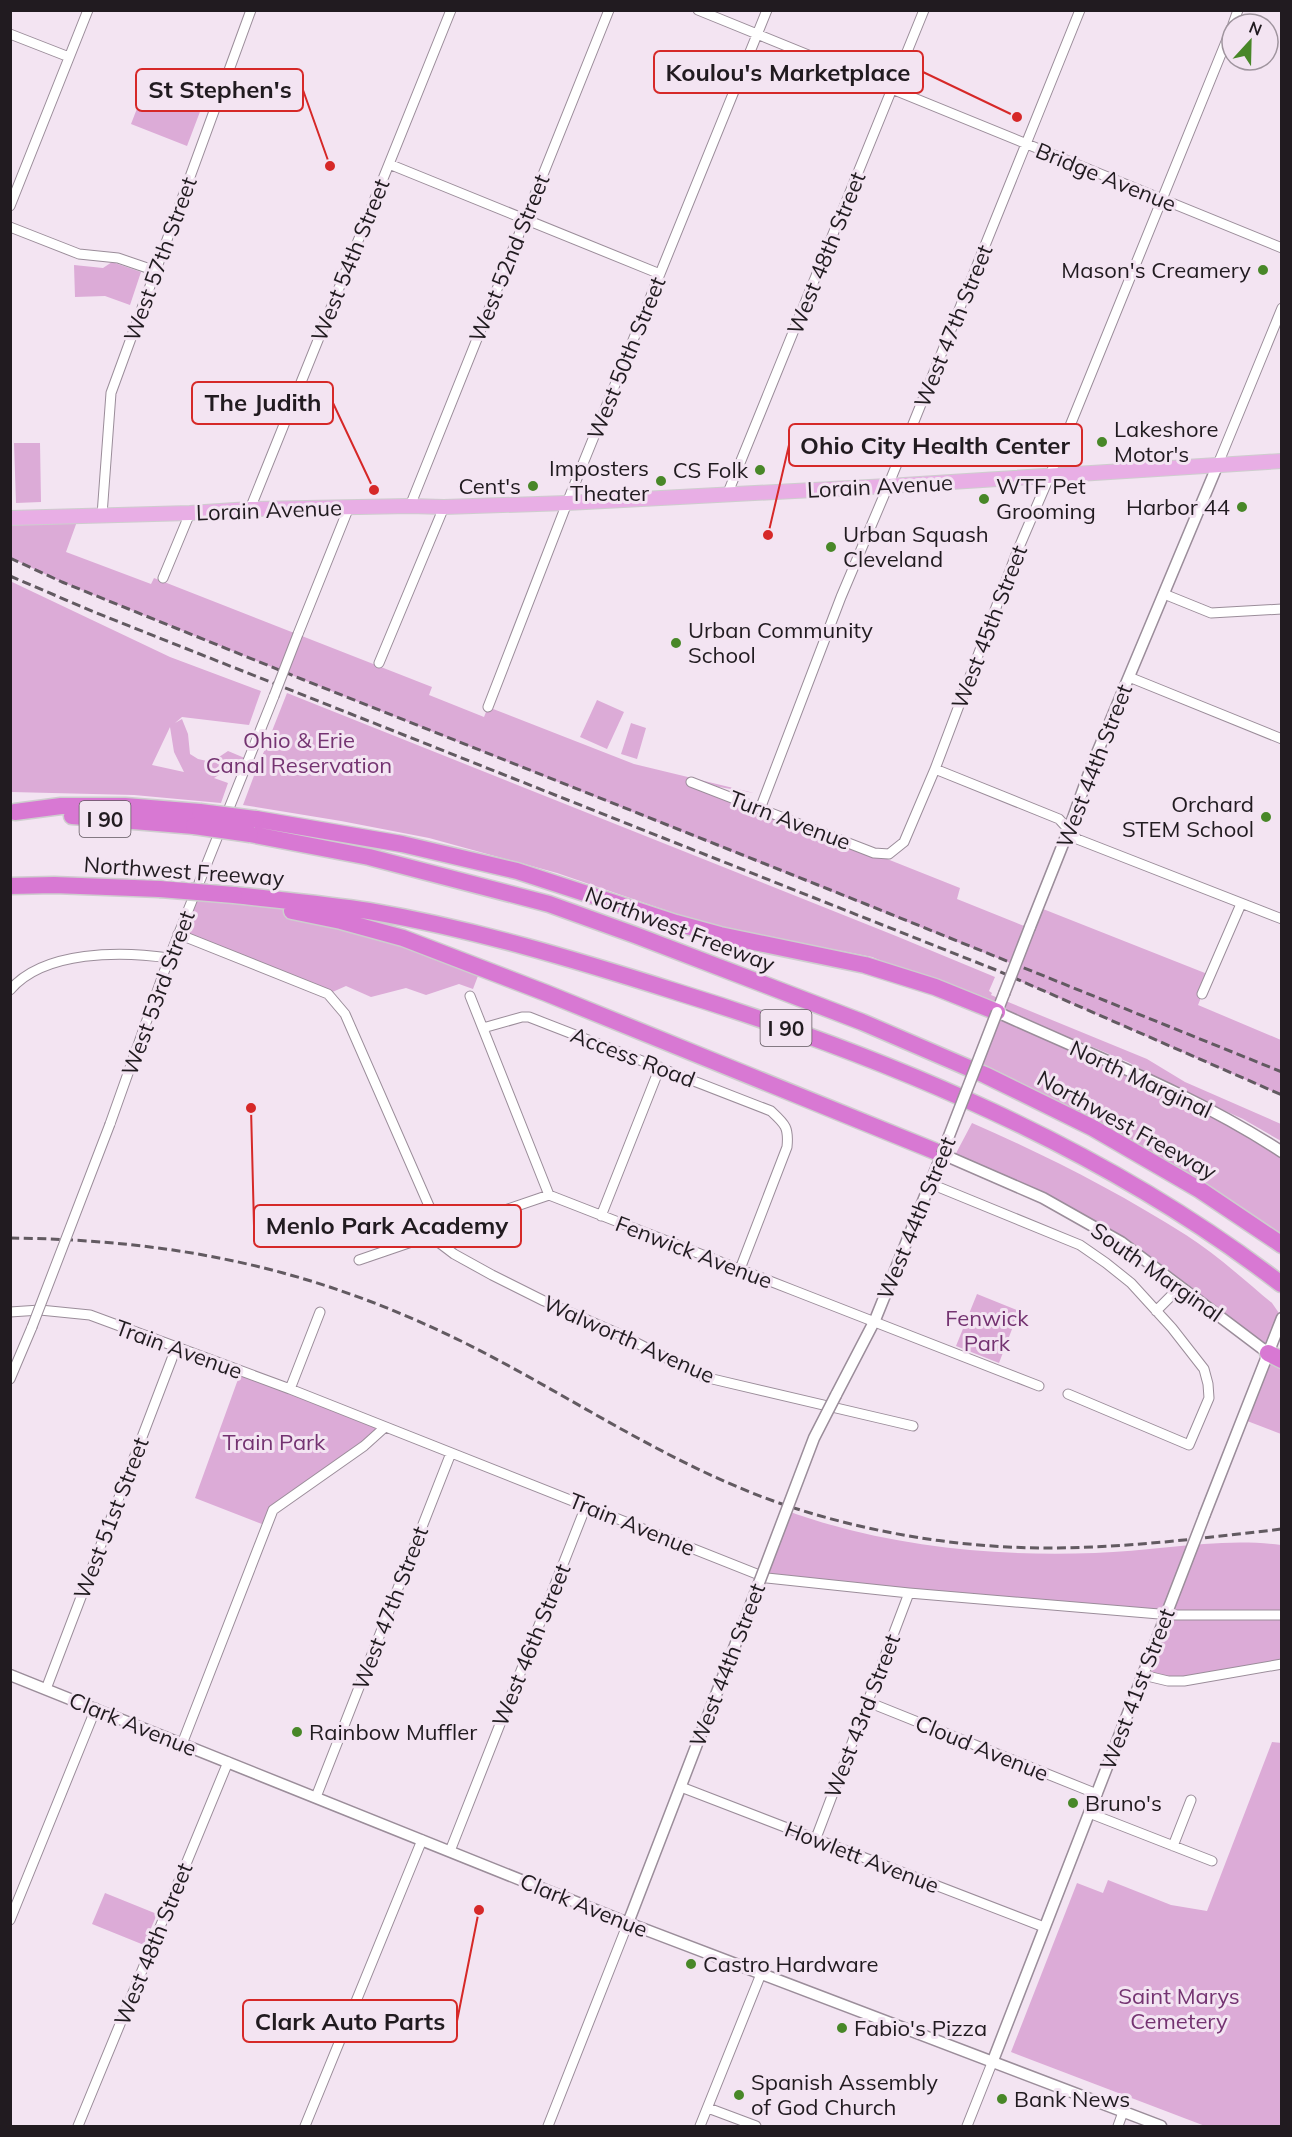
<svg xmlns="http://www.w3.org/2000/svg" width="1292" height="2137" viewBox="0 0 1292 2137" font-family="Mulish,sans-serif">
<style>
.green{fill:#dcabd7;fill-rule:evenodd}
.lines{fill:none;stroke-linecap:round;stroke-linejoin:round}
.minor-casing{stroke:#9b8d9a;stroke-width:11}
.tertiary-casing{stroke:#9b8d9a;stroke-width:13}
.primary-casing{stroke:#cecdce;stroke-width:16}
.motorway-casing{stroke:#cecdce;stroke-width:19}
.minor{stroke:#fff;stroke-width:9}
.tertiary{stroke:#fff;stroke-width:10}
.primary{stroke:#e8aee5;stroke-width:14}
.motorway{stroke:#d878d3;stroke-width:16}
.rail{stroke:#625a61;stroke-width:3;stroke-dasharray:9 4.5;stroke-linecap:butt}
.minor-bridge-casing{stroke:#9b8d9a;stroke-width:11;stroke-linecap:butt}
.tertiary-bridge-casing{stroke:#9b8d9a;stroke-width:13;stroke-linecap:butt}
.motorway-bridge-casing{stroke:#cecdce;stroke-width:19;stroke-linecap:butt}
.minor-bridge{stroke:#fff;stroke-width:9}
.tertiary-bridge{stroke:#fff;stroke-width:10}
.motorway-bridge{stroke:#d878d3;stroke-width:16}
.poi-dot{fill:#488728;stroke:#f3e4f2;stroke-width:2}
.labels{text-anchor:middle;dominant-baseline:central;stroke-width:6;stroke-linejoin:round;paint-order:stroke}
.shield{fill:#f3e4f2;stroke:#60575f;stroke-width:1.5}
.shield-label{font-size:21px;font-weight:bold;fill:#211b20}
.street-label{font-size:22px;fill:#211b20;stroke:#f3e4f2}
.poi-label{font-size:22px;fill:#211b20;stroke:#f3e4f2;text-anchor:start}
.park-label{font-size:22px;fill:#743371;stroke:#f3e4f2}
.leader{fill:none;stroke:#d62828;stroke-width:2}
.callout-dot{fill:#d62828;stroke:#f3e4f2;stroke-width:2}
.callout{fill:#f3e4f2;stroke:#d62828;stroke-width:2}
.callout-label{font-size:24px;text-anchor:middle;font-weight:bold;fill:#211b20}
</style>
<rect width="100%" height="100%" fill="#f3e4f2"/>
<path class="green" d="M145,88L201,109L187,146L131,124Z
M112,262L141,272L130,305L105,296L75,297L74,265L103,268Z
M14,443H40L41,502L16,503Z
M79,516L66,552L151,584L154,578L432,687L429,695L484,717L488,707L634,764L754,793L696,783L960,888L957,899L1029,928L1038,907L1210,975L1198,1005L1281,1040V1095L1011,977L1015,965L304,680L62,582L11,558L10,518Z
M10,581L170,657L261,691L249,725L182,717L175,723L182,719L188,734L190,754L198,759L207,761L209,757L216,759L228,751L259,764L287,693L896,936L995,977L989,991L992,993L991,995L1147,1059L1185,1082L1281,1124V1141L1243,1119L1185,1093L1128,1062L1076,1040L1051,1032L872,957L706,924L557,873L429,838L341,821L243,805L255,773L235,765L214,778L228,783L221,803L134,795L11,792ZM170,727L174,752L184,772L152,765Z
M597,700L624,712L607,749L580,737Z
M631,723L646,728L637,759L621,754Z
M196,892L243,896L481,968L473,989L459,984L426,995L406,988L371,997L346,986L328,994L178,934Z
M997,1012L1170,1090L1281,1152V1246L1268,1236L975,1070Z
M972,1123C1046,1155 1118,1192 1186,1235C1216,1254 1244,1280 1272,1303L1281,1316L1268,1353L1281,1360V1434L1242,1419L1268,1353L1121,1242L953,1159Z
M977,1294L1019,1311L999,1363L956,1346Z
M241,1371L384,1428L273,1510L267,1526L195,1498Z
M785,1510C883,1546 991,1557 1095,1553C1157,1551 1219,1537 1281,1545V1664L1189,1680L1143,1675L1167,1613L767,1578Z
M1272,1742L1282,1743L1281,2126H1205L1011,2052L1077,1883L1103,1893L1108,1880L1171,1905L1207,1911Z
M105,1893L157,1914L144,1945L92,1924Z"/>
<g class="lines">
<g class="minor-casing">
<path id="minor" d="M698,10L1282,248
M1233,24L1238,10
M10,34L69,57
M389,164L660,274
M10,206L88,10
M10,227L79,254L118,258L156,271
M1218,464L1282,308
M727,495L924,10
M410,506L609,10
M250,509L451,10
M102,515L111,393L251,10
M163,578L190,513
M1164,594L1211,613L1282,609
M298,634L349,507
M379,663L444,507
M1129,677L1282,739
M488,707L567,503L767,10
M935,769L1059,819L1077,839L1282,919
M691,782L874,853L889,854L904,842L935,769L1017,552L1050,475L1232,27
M760,809L841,597L888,486L1080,10
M178,934L328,994L345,1014L440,1231
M10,990C44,950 122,951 169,958
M1202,994L1241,904
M470,996L549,1195C712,1260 876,1321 1039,1386
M483,1028L522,1017H529L771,1111C785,1124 789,1127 787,1147L740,1269
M110,1124L169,958L274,696
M931,1184L1080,1245L1106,1263L1131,1283L1172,1328L1204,1369L1208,1384L1209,1398L1189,1445L1068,1394
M601,1216L660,1067
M429,1235L454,1254L492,1275L544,1301L617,1333L704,1377L913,1426
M359,1260L549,1195
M1156,1311L1180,1287
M10,1312L40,1310L90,1315L290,1389L767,1578L909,1593L1171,1615H1282
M10,1379L32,1327
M290,1389L320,1312
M1143,1675L1168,1681H1184L1282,1664
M46,1689L176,1348
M868,1702L1097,1794
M182,1744L273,1510L364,1446L384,1428
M681,1787L1044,1927
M316,1797L451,1453
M1089,1813L1212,1861
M816,1838L909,1593
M1173,1846L1191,1800
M450,1851L586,1506
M10,1920L96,1708
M708,2108L756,2126
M78,2126L228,1762
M305,2126L422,1840
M548,2126L628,1923
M700,2126L761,1974
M967,2126L992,2063
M1118,2126L1123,2112"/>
</g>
<g class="tertiary-casing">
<path id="tertiary" d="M1030,927L1069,829L1092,765L1218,464
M1004,994L997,1012C1093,1056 1194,1094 1282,1152
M836,1395L875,1320L942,1154L1043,1198L1121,1242L1268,1353
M1205,1514L1282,1318
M10,1675L628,1923L1161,2126
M628,1923L751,1604
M992,2063L1156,1641"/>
</g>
<g class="primary-casing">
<path id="primary" d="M10,518L190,513L250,509L410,506L444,507L567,503L888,486L1282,461"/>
</g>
<g class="motorway-casing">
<path id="motorway" d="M15,812L61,806H125L200,812
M72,816L194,826
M256,819L402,844L517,871L676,923L720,935L865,965L935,987L997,1012
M250,834L369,857L549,904L635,935L862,1022L985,1075L1093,1128L1200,1190L1282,1245
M10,886L54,885L160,889
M234,895C279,900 325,904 369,911C474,929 576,960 677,992C890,1058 1103,1147 1281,1284
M292,911L341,921L403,938L546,993L942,1154
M1268,1353L1282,1360"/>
</g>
<use href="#minor" class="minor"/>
<use href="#tertiary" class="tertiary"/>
<use href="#primary" class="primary"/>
<use href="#motorway" class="motorway"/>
<path class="rail" d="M10,558L62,582L304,680L868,905L1282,1072
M10,576L94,612L996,970L1282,1095
M10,1238C180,1240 317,1269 469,1345C572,1397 668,1464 779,1503C864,1532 957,1548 1048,1548C1126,1548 1204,1538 1282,1529"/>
<g class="minor-bridge-casing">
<path id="minor-bridge" d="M274,696L298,634
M32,1327L110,1124"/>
</g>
<g class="tertiary-bridge-casing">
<path id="tertiary-bridge" d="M1004,994L1030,927
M942,1154L997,1012
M751,1604L814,1438L836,1395
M1156,1641L1205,1514"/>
</g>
<g class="motorway-bridge-casing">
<path id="motorway-bridge" d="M200,812L256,819
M194,826L250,834
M160,889L234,895"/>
</g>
<use href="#minor-bridge" class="minor-bridge"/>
<use href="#tertiary-bridge" class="tertiary-bridge"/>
<use href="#motorway-bridge" class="motorway-bridge"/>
</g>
<g class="poi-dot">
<circle cx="1263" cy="270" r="6"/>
<circle cx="1102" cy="442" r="6"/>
<circle cx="760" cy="470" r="6"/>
<circle cx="661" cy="481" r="6"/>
<circle cx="533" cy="486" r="6"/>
<circle cx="984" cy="499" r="6"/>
<circle cx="1242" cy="507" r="6"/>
<circle cx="831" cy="547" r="6"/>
<circle cx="676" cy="643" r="6"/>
<circle cx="1266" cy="817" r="6"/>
<circle cx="297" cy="1732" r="6"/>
<circle cx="1073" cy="1803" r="6"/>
<circle cx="691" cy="1964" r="6"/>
<circle cx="842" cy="2028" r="6"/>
<circle cx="739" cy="2095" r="6"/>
<circle cx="1002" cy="2099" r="6"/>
</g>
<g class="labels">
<g class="shield">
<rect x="79.5" y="801" width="51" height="36" rx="4.5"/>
<rect x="760.5" y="1010" width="51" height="36" rx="4.5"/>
</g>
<g class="shield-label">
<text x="105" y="819">I 90</text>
<text x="786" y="1028">I 90</text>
</g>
<g class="street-label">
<text transform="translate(1106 177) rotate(22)">Bridge Avenue</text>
<text transform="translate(826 253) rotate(-68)">West 48th Street</text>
<text transform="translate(509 258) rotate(-68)">West 52nd Street</text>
<text transform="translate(160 259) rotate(-70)">West 57th Street</text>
<text transform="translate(350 260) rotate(-68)">West 54th Street</text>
<text transform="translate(953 326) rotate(-68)">West 47th Street</text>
<text transform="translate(626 358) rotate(-68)">West 50th Street</text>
<text transform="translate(880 486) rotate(-3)">Lorain Avenue</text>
<text transform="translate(269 510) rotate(-2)">Lorain Avenue</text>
<text transform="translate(989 627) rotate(-69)">West 45th Street</text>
<text transform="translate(1094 766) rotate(-69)">West 44th Street</text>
<text transform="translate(790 820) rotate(21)">Turn Avenue</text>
<text transform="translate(184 871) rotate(4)">Northwest Freeway</text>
<text transform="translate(680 929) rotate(21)">Northwest Freeway</text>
<text transform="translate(158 993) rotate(-70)">West 53rd Street</text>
<text transform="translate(633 1057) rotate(21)">Access Road</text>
<text transform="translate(1141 1079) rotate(25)">North Marginal</text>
<text transform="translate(1127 1125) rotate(29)">Northwest Freeway</text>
<text transform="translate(916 1218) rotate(-68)">West 44th Street</text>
<text transform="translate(694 1252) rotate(21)">Fenwick Avenue</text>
<text transform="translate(1157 1272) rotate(35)">South Marginal</text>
<text transform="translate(629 1339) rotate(24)">Walworth Avenue</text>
<text transform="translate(179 1349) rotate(20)">Train Avenue</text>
<text transform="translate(111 1518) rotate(-69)">West 51st Street</text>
<text transform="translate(632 1524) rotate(22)">Train Avenue</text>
<text transform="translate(390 1608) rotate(-69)">West 47th Street</text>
<text transform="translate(531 1645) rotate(-68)">West 46th Street</text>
<text transform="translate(727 1665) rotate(-69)">West 44th Street</text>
<text transform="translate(1137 1689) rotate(-69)">West 41st Street</text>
<text transform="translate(862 1716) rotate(-69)">West 43rd Street</text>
<text transform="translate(133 1724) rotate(22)">Clark Avenue</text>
<text transform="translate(982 1748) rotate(22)">Cloud Avenue</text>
<text transform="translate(862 1857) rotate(21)">Howlett Avenue</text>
<text transform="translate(584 1905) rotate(22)">Clark Avenue</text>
<text transform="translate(153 1944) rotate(-68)">West 48th Street</text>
</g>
<g class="poi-label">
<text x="1251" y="270" text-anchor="end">Mason's Creamery</text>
<text x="1114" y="429">Lakeshore<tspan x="1114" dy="25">Motor's</tspan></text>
<text x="649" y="468" text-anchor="end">Imposters<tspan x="649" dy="25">Theater</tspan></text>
<text x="748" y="470" text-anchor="end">CS Folk</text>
<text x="521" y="486" text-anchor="end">Cent's</text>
<text x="996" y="486">WTF Pet<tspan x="996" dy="25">Grooming</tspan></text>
<text x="1230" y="507" text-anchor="end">Harbor 44</text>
<text x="843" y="534">Urban Squash<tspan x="843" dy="25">Cleveland</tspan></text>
<text x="688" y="630">Urban Community<tspan x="688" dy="25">School</tspan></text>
<text x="1254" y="804" text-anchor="end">Orchard<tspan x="1254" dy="25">STEM School</tspan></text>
<text x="309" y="1732">Rainbow Muffler</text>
<text x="1085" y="1803">Bruno's</text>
<text x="703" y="1964">Castro Hardware</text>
<text x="854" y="2028">Fabio's Pizza</text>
<text x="751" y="2082">Spanish Assembly<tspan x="751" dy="25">of God Church</tspan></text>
<text x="1014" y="2099">Bank News</text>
</g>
<g class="park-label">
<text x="299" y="740">Ohio &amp; Erie<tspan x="299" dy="25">Canal Reservation</tspan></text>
<text x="987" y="1318">Fenwick<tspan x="987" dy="25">Park</tspan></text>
<text x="274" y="1442">Train Park</text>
<text x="1179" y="1996">Saint Marys<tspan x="1179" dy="25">Cemetery</tspan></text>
</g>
</g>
<path class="leader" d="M1017 117L923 72M330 166L303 90M374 490L333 403M768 535L789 445M251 1108L254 1226M479 1910L457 2021"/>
<g class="callout-dot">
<circle cx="1017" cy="117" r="6"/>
<circle cx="330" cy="166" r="6"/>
<circle cx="374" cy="490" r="6"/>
<circle cx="768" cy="535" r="6"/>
<circle cx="251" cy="1108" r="6"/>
<circle cx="479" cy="1910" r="6"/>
</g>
<g class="callout">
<rect x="654" y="51" width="269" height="42" rx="6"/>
<rect x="136" y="69" width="167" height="42" rx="6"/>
<rect x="192" y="382" width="141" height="42" rx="6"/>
<rect x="789" y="424" width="293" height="42" rx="6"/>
<rect x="254" y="1205" width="267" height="42" rx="6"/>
<rect x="243" y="2000" width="214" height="42" rx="6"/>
</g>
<g class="callout-label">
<text x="788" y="81">Koulou's Marketplace</text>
<text x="220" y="98">St Stephen's</text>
<text x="263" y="411">The Judith</text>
<text x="935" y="454">Ohio City Health Center</text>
<text x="387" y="1234">Menlo Park Academy</text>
<text x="350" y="2030">Clark Auto Parts</text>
</g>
<rect width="1292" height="2137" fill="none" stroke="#211b20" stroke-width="24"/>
<g transform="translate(1250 42) rotate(22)"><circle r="28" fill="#f3e4f2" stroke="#9f949e" stroke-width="1.5"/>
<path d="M0-4.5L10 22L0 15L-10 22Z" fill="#488728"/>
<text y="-9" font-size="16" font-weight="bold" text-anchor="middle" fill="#211b20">N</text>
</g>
</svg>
